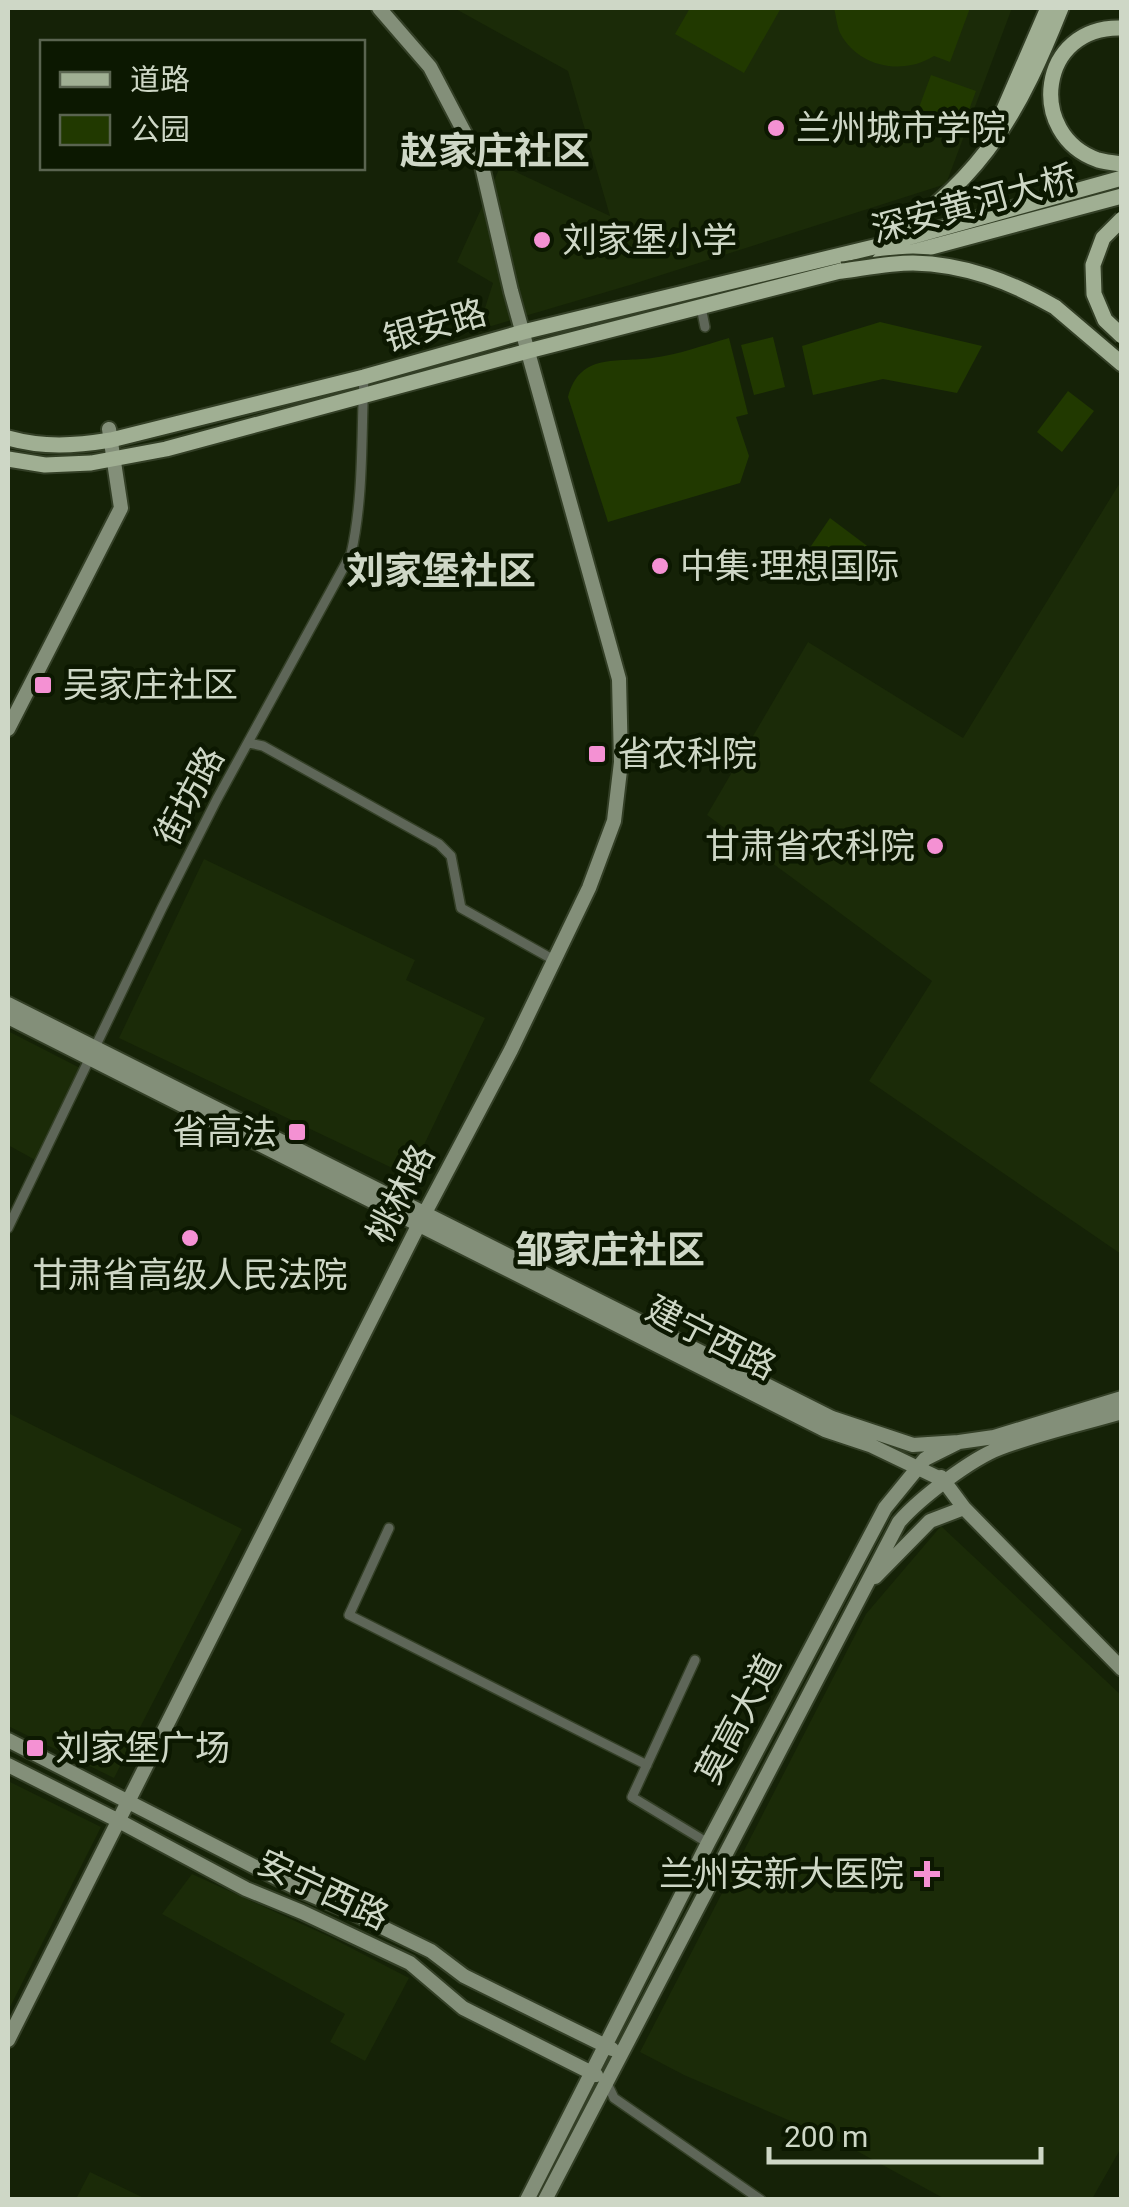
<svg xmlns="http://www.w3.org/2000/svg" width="1129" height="2207" viewBox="0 0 1129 2207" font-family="Roboto,'Noto Sans SC',sans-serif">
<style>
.built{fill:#1b2b08}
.green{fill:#213900}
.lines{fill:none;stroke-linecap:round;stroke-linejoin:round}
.street-casing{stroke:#333f26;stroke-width:12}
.secondary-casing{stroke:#333f26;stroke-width:18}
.primary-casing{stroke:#333f26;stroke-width:19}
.street{stroke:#5e6658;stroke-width:9}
.secondary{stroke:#838f79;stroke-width:14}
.primary{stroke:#a0af93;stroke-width:15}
.primary-bridge-casing{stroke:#333f26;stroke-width:19;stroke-linecap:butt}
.primary-bridge{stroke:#a0af93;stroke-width:15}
.poi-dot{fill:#f491d3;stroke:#0c1801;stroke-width:4}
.labels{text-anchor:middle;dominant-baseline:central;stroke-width:9;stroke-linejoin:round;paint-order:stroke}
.poi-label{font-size:35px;fill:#ced7c6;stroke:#0c1801;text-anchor:start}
.street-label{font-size:35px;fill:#ced7c6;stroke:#0c1801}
.neighbourhood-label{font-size:38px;font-weight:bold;fill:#ced7c6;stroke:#0c1801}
</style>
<rect width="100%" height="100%" fill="#152207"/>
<path class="built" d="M454,8H1012L946,184L630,285L478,330L493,283L457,262L501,165L610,216L568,71Z
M1121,481V1254L869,1081L932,981L707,815L808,642L963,738Z
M204,859L415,960L406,980L485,1018L409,1176L119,1038Z
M8,1031L84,1070L37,1161L8,1145Z
M8,1413L242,1529L114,1778L8,1726Z
M941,1526L1121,1695V2148L1092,2199H945L844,2144L684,2075L640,2052L866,1614Z
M8,1781L101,1827L8,2011Z
M192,1874L328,1936L409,1978L365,2061L330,2042L345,2014L162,1914Z
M90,2172L146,2199H76Z"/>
<path class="green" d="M690,8H781L744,73L675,34Z
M834,8H970L950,62L934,56C902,76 858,67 840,33C837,26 836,16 834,8Z
M931,75L976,91L959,137L914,121Z
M880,322L982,346L957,393L883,379L813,395L802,346Z
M773,337L785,387L754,395L741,345Z
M729,338L748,414L736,417L749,456L740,483L608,522L568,397C580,352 617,363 652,358C678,355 704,345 729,338Z
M1068,391L1094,411L1062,452L1037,432Z
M830,518L874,551L858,578L809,549Z"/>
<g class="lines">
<g class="street-casing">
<path id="street" d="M701,307L705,327
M249,743L263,746L439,844L451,856L461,908L554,960
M8,1228L162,908L217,799L351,554C364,497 361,435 364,377
M389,1528L349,1615L647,1765
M695,1660L632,1797L708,1843
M606,2081L614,2098L761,2200"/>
</g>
<g class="secondary-casing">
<path id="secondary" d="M8,729L121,508L109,429
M8,1004L832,1418L913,1445L959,1442
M8,1017L825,1430L870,1445L945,1481
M941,1477L964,1508L1122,1669
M875,1577L930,1521L964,1508
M8,1740L304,1892L349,1911L431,1951L464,1976L612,2049
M8,1765L119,1821L246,1889L302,1912L410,1963L463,2008L596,2075
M8,2040L418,1226L511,1050L589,888L614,821L621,762L619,679L511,291L482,166L430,67L379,8
M527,2200L708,1843L885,1508L925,1459L959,1442L994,1437L1122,1398
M545,2200L899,1522C920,1498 971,1459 1000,1448C1040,1433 1081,1424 1122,1412"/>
</g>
<g class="primary-casing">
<path id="primary" d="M1122,28C1038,25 1026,135 1098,160C1105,162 1114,163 1122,164
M1002,114L1048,8
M893,236C985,177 1022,106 1061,8
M879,261L1122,196
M1055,307L1122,364
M8,438C44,448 74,446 111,440L364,377L523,332L878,246L1122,178
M8,459L45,465L91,463L166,449L528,351L852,268"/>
</g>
<use href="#street" class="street"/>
<use href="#secondary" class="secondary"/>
<use href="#primary" class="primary"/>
<g class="primary-bridge-casing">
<path id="primary-bridge" d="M1122,219L1103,238L1093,265L1094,294L1105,320L1122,336
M842,271C865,268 890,263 913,263C965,264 1011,282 1055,307"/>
</g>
<use href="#primary-bridge" class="primary-bridge"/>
</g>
<g class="poi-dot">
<circle cx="776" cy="128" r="10"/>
<circle cx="542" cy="240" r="10"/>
<circle cx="660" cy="566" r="10"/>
<rect x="33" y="675" width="20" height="20" rx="5"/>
<rect x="587" y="744" width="20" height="20" rx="5"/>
<circle cx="935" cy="846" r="10"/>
<rect x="287" y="1122" width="20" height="20" rx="5"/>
<circle cx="190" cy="1238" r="10"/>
<rect x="25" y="1738" width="20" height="20" rx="5"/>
<path d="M922 1859h10v10h10v10h-10v10h-10v-10h-10v-10h10z"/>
</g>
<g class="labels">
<g class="poi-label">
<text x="796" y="128">兰州城市学院</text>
<text x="562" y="240">刘家堡小学</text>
<text x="680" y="566">中集·理想国际</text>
<text x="63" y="685">吴家庄社区</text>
<text x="617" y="754">省农科院</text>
<text x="915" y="846" text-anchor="end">甘肃省农科院</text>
<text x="277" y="1132" text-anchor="end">省高法</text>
<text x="190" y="1275" text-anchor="middle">甘肃省高级人民法院</text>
<text x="55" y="1748">刘家堡广场</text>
<text x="904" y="1874" text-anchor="end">兰州安新大医院</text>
</g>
<g class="street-label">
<text transform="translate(974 204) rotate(-15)">深安黄河大桥</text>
<text transform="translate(435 326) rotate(-16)">银安路</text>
<text transform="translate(190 796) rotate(-62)">街坊路</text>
<text transform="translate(401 1194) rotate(-63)">桃林路</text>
<text transform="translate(711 1338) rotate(27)">建宁西路</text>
<text transform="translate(739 1719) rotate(-62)">莫高大道</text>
<text transform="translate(323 1890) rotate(25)">安宁西路</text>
</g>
<g class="neighbourhood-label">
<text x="495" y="151">赵家庄社区</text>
<text x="441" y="571">刘家堡社区</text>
<text x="610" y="1250">邹家庄社区</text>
</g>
</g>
<rect width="1129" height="2207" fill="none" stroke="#ced7c6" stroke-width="20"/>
<rect x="40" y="40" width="325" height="130" fill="#0c1801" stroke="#5a6450" stroke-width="2.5"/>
<rect x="60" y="72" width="50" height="15" fill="#a0af93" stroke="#5a6450" stroke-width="2.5"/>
<text x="130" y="90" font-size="30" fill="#ced7c6">道路</text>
<rect x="60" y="115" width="50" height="30" fill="#213900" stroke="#5a6450" stroke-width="2.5"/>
<text x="130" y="140" font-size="30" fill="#ced7c6">公园</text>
<path d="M769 2147v15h272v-15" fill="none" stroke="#ced7c6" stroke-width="5"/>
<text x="784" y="2147" font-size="30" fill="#ced7c6" stroke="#0c1801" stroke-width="8" paint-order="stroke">200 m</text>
</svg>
